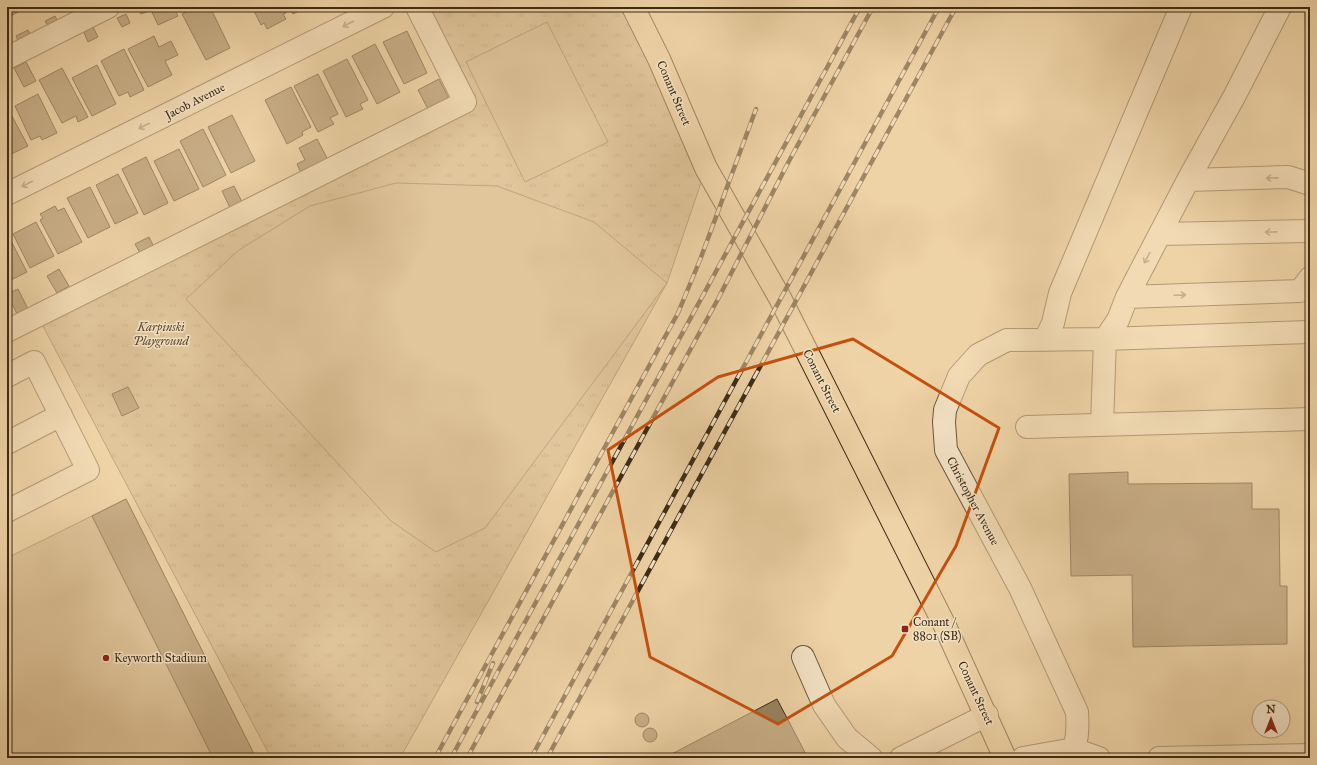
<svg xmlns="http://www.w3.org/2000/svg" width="1317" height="765" font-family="'IM FELL Great Primer',serif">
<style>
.grass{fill:url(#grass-tufts);stroke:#867052}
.pitch{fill:#d0b68e;stroke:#867052}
.building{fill:#998261;stroke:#3d2b16}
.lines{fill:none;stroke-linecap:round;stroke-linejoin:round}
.minor-casing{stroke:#69553a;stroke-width:24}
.major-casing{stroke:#3d2b16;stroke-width:24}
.minor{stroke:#f4e2c5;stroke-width:22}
.major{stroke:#eed3a6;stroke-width:22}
.rail-casing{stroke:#3d2b16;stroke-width:4.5}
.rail{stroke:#f4e2c5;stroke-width:3;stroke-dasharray:9;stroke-linecap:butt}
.oneway{stroke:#98866e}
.marked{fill:none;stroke:#c6500e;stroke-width:3;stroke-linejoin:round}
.poi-dot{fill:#8f2418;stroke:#f4e2c5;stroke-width:1.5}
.labels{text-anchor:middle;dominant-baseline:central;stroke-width:3;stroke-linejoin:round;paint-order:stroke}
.street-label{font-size:12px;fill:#3d2b16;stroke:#f4e2c5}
.park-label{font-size:12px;font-style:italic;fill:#5a472e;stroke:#f4e2c5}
.poi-label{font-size:12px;fill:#3d2b16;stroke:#f4e2c5;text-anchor:start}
</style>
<defs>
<pattern id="grass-tufts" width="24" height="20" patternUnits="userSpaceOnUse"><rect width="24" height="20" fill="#d0b68e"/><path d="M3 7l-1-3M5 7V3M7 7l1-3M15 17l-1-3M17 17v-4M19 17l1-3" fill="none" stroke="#aa9473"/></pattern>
</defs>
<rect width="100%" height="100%" fill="#eed3a6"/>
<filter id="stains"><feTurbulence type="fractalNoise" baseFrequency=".005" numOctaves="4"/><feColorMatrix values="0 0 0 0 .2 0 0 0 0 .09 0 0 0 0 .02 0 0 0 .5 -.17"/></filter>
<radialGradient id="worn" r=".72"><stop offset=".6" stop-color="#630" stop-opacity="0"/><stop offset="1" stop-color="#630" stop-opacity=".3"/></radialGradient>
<path class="grass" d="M417 7H633L706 168 667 283 400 758H271L37 315 465 103Z"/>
<path class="pitch" d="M547 22 608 142 525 182 466 62Z
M396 183 497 186 594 222 667 283 485 528 436 552 391 521 186 299 239 250 310 206Z
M126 499 256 758H7V558Z"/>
<path class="building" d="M7 7H21L23 9 9 17Z
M137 7H173L178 16 158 25 151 10 141 14Z
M195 7H210L230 48 206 60 182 14Z
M252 7H283L286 13 283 14 286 19 267 29 264 23 261 25Z
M289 7H307L293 14Z
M1305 7H1310V165H1308Z
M126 14 130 23 122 27 117 18Z
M55 16 59 24 50 29 45 21Z
M92 25 98 37 88 42 83 30Z
M28 30 32 37 19 43 16 36Z
M407 31 427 73 404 84 383 42Z
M154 36 159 47 171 41 178 55 165 61 172 75 148 87 128 49Z
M375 44 400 92 377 104 352 56Z
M124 49 144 90 130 97 128 92 119 96 101 61Z
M347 59 368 100 360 104 363 109 346 117 323 71Z
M26 62 36 81 24 87 14 68Z
M97 65 116 104 92 116 72 78Z
M62 68 88 117 78 122 76 116 62 123 39 80Z
M318 74 338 114 330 118 334 124 318 132 294 86Z
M439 79 449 99 428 109 418 90Z
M291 87 311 127 302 132 303 135 287 144 265 100Z
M38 94 57 133 42 140 40 136 31 140 15 106Z
M7 107 28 146 7 156Z
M232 115 255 161 231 173 208 127Z
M203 129 226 175 203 187 180 141Z
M317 139 328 160 301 173 297 164 305 160 299 148Z
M179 149 199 189 174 201 154 161Z
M146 157 168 203 144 215 122 169Z
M118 174 138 213 115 224 96 185Z
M234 186 243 204 231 210 222 191Z
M90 187 110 227 88 238 67 198Z
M55 206 58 211 64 208 82 242 58 254 40 220 43 218 40 214Z
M36 222 54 256 30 268 13 234Z
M7 237H9L27 272 7 282Z
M149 237 154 247 140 253 135 244Z
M59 269 69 286 57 293 47 276Z
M18 289 28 309 17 314 7 294Z
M128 387 139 408 122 416 112 394Z
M1128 472V484L1252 483V509H1279L1280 586H1287V644L1133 647 1132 575 1071 576 1069 474Z
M126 499 256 758H213L92 516Z
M777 699 808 758H664Z
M635 720a7 7 0 1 1 14 0a7 7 0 1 1-14 0Z
M643 735a7 7 0 1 1 14 0a7 7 0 1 1-14 0Z"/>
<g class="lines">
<g class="minor-casing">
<path id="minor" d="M7 58 108 7
M1188 180 1235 95 1280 7
M7 194 383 7
M1160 234 1310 231
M1127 297 1300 291 1310 278
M7 331 465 102 417 7
M1045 340 1053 323 1060 293 1181 7
M7 376 34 362 88 470 7 511
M1102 425 1105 339 1118 320 1127 297 1188 180 1288 177 1310 184
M1027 427 1310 419
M7 443 61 415
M803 657 824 705 847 738 871 758
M901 758 987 715
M1023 758 1074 749 1099 758
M1069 758C1078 743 1078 730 1077 712L1020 588 946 450 944 422 945 410 959 376 978 355 1007 340 1105 339 1310 332
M1159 758 1310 755"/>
</g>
<g class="major-casing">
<path id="major" d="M633 7 659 59 706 168 780 298 945 626 1005 758"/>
</g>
<use href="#minor" class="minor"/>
<use href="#major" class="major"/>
<g class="rail-casing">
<path id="rail" d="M477 702 493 663
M435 758 678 313 700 260 756 109
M451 758 860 7
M467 758 718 299 789 161 873 7
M531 758 939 7
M547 758 956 7"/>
</g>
<use href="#rail" class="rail"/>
</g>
<defs><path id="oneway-shaft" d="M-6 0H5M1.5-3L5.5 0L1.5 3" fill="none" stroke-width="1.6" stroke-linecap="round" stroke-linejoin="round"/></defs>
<g class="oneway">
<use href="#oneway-shaft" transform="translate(348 24) rotate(153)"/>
<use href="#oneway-shaft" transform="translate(144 126) rotate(153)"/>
<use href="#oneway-shaft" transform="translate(1272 178) rotate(179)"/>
<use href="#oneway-shaft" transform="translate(27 184) rotate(153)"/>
<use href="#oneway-shaft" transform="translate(1271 232) rotate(179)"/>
<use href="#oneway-shaft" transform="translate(1147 258) rotate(118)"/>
<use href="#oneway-shaft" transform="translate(1180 295) rotate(-2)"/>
</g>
<path d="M0 0H1317V765H0ZM853 339 999 428 956 546 892 656 778 724 650 657 608 450 718 377Z" fill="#eed3a6" fill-opacity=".55" fill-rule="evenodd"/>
<path class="marked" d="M853 339 999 428 956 546 892 656 778 724 650 657 608 450 718 377Z"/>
<g class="poi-dot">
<rect x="901" y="625" width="8" height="8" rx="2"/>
<circle cx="106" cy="658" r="4"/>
</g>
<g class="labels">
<g class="street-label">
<text transform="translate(674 93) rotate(67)">Conant Street</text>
<text transform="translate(195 101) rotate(-27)">Jacob Avenue</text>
<text transform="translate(822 381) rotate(63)">Conant Street</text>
<text transform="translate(973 501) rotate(62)">Christopher Avenue</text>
<text transform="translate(976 693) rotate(65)">Conant Street</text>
</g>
<g class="park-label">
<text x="161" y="327">Karpinski<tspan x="161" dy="14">Playground</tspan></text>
</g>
<g class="poi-label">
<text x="913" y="622">Conant /<tspan x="913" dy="14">8801 (SB)</tspan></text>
<text x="114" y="658">Keyworth Stadium</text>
</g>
</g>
<rect width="1317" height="765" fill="none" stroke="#eed3a6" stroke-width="24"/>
<rect x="8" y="8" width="1301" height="749" fill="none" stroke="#3d2b16" stroke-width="2"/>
<rect x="12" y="12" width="1293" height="741" fill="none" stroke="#3d2b16"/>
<g transform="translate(1271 719)"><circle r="19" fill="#f4e2c5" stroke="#ab997f"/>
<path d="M0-3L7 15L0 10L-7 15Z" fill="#8f2418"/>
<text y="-6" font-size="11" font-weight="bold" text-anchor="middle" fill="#3d2b16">N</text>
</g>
<rect width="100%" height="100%" filter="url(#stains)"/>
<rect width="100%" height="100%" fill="url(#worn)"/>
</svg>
